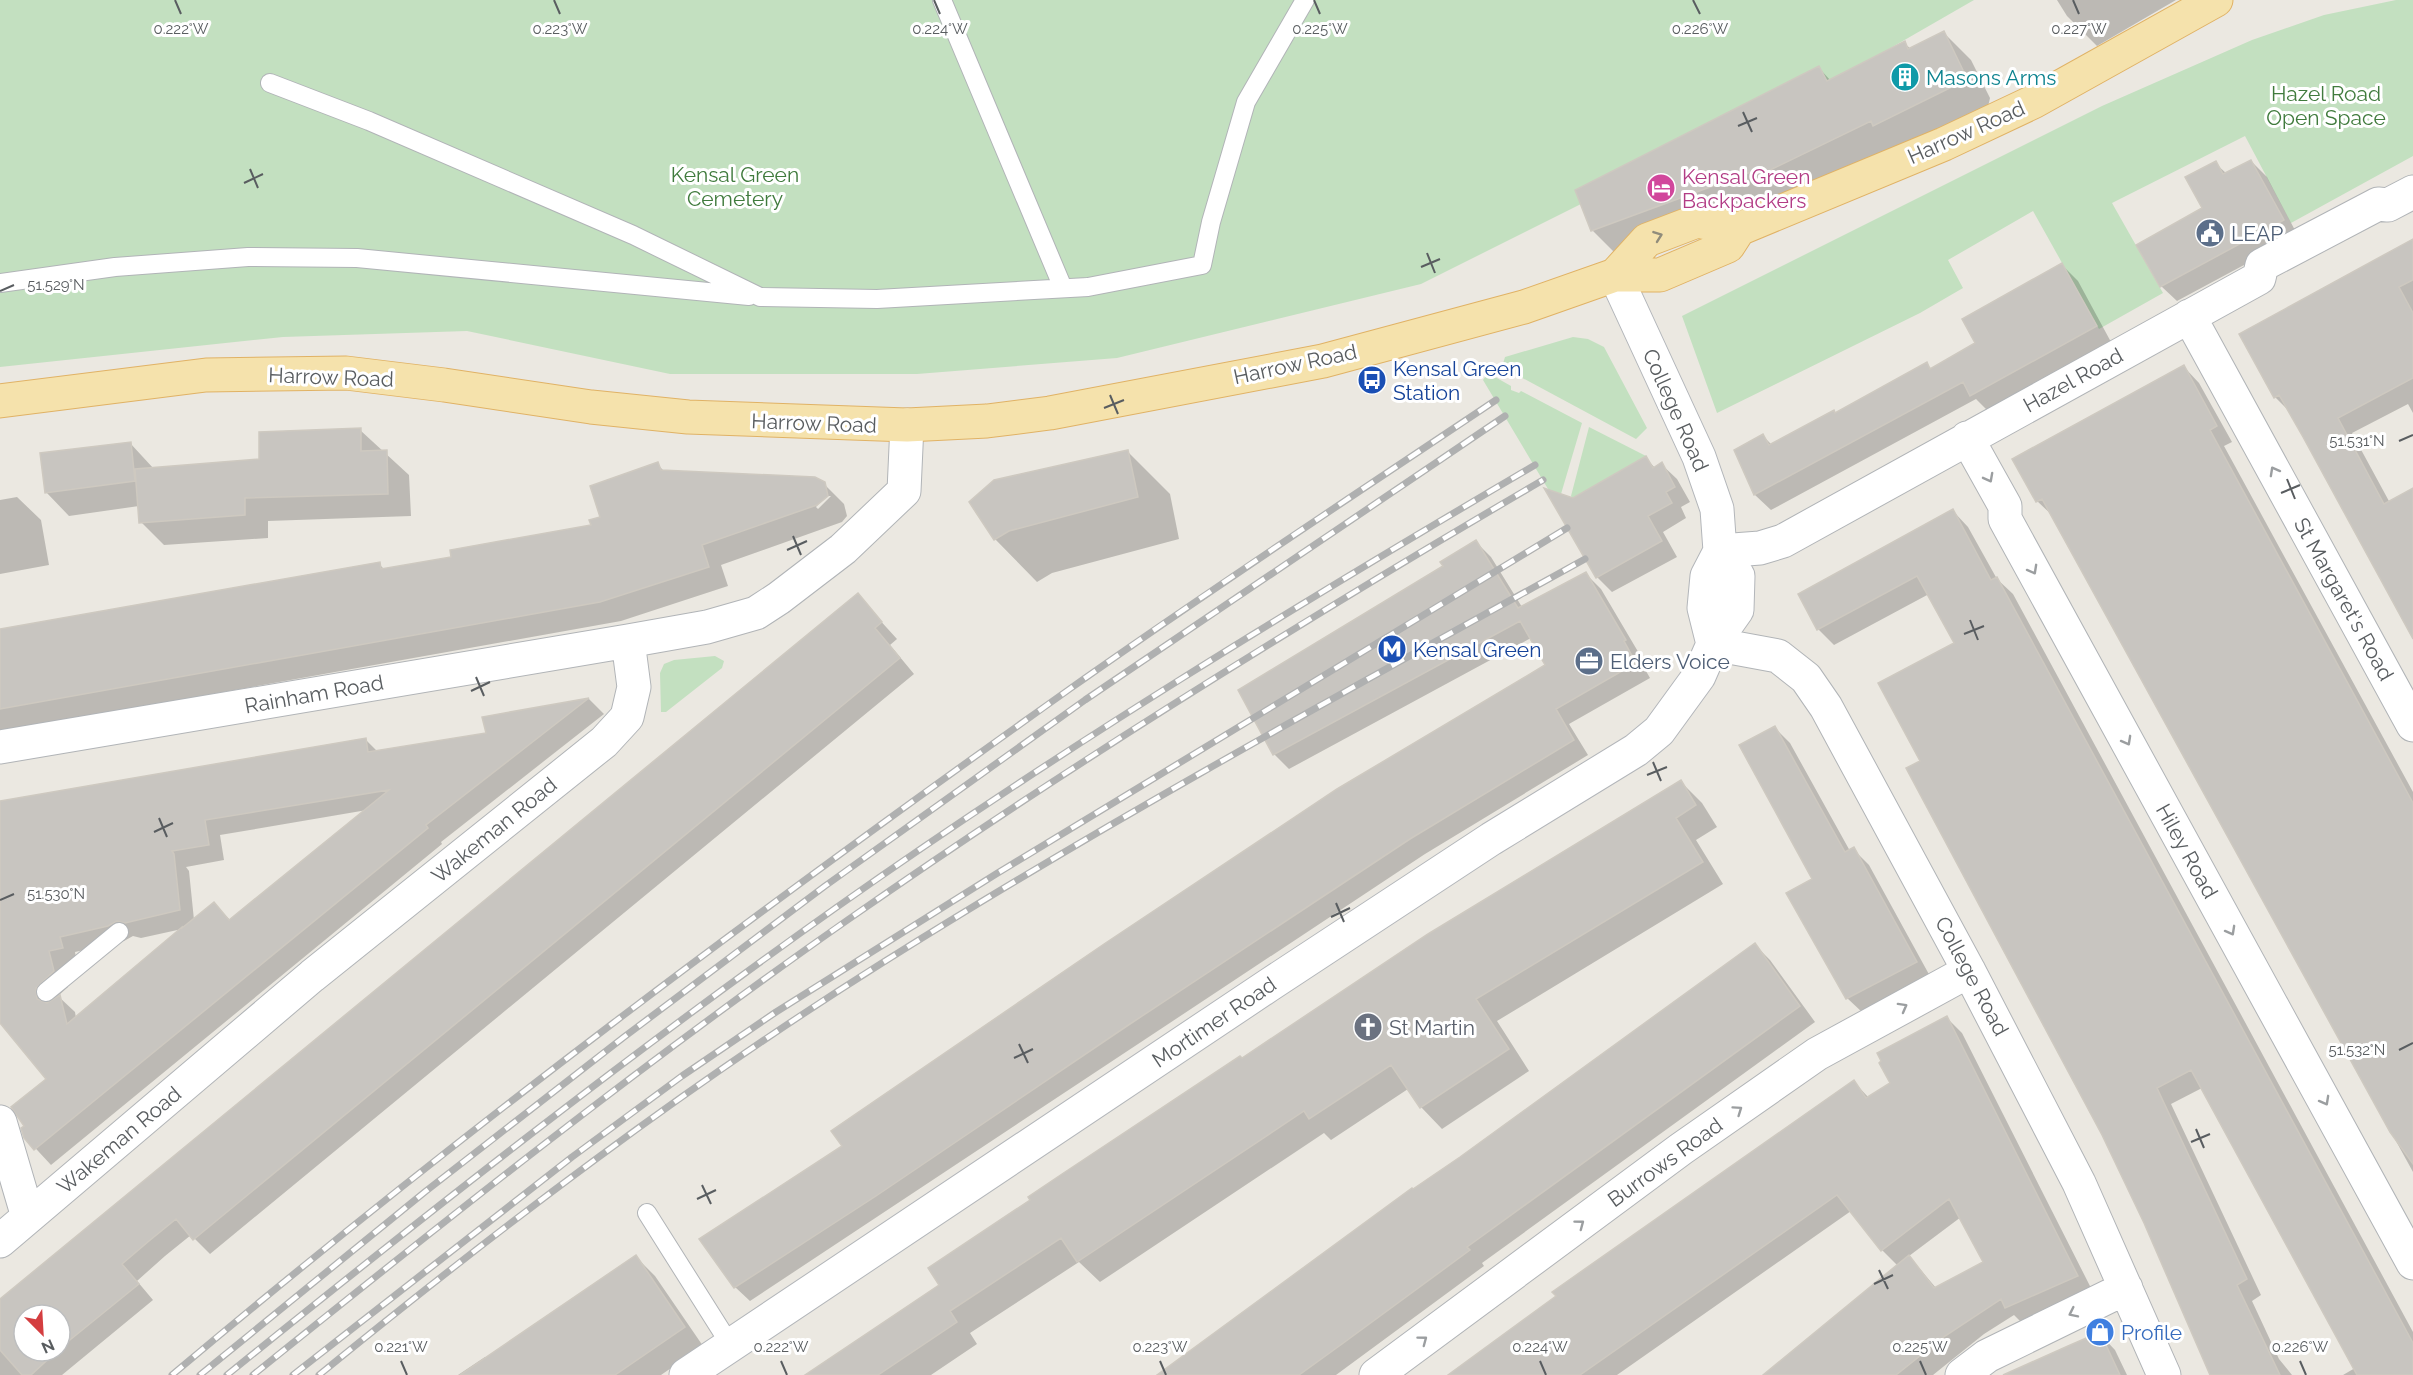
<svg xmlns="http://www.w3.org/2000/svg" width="2413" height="1375" font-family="Raleway,sans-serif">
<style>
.green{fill:#c3e0c0}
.shadow{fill:#0003;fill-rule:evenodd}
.building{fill:#c8c5c0;stroke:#cec9c0;stroke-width:1.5;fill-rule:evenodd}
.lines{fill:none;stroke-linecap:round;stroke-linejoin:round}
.lane-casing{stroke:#b1b4b7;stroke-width:20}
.street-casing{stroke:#b1b4b7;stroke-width:35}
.secondary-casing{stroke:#b3b6ba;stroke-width:35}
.primary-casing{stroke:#e0b265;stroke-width:35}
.lane{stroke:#fff;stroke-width:18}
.street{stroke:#fff;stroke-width:33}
.secondary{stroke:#fff;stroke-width:33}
.primary{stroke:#f5e2ac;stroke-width:33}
.rail-casing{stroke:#afb0b0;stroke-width:7}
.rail{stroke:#fff;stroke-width:4.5;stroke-dasharray:14;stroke-linecap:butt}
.oneway{stroke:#908c7b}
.oneway2{stroke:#9b9ea0}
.ticks{fill:none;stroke:#595d60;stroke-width:2}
.labels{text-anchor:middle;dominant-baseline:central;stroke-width:6;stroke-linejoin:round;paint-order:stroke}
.culture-label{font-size:21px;fill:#0d838f;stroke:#fff;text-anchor:start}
.park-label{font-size:21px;fill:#407b3d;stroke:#fff}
.street-label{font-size:21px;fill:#595d60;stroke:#fff}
.hotel-label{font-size:21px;fill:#b23c85;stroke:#fff;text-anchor:start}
.service-label{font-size:21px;fill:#4e5e75;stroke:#fff;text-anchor:start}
.transit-label{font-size:21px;fill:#164399;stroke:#fff;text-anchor:start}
.worship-label{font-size:21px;fill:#5b616d;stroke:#fff;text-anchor:start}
.shop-label{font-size:21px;fill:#366cbe;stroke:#fff;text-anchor:start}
.ticks-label{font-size:15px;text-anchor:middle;fill:#595d60;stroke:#fff;stroke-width:6;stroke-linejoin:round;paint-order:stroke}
</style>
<rect width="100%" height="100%" fill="#ebe8e1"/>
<path class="green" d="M0 0H1974L1875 57 1421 284 1117 358 917 374H670L467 331 283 337 0 367Z
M2396 0H2413V156L2291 223 2245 136 2112 203 2163 293 2099 329 2033 211 1948 260 1963 288 1920 313 1717 413 1682 316 2102 106 2252 40 2324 15Z
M1573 337 1588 339 1604 347 1647 428 1636 439 1502 367 1505 357Z
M1488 373 1511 386V390L1519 393 1521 391 1582 423 1561 494 1556 493 1554 499 1483 380Z
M1589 427 1646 456 1577 506 1571 496Z
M715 656 724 661 722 668 666 712H661L660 673 664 664 674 660Z"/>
<path class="shadow" d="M2057 0H2176L2097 46 2067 16Z
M1944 33 1971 60 1990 98 1987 111 1791 200 1619 257 1592 230 1819 68 1831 81 1904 43 1911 49Z
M2251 161 2267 177 2298 236 2177 301 2161 286 2204 209 2215 163 2227 174Z
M2413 244V413L2408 404 2352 433 2390 503 2413 489V635L2290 412 2275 397Z
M2062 265 2078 281 2111 342 1987 410 1976 399 1771 510 1755 495 1736 450 1763 436 1772 445 1835 414 1926 364 1932 369 1977 344Z
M2184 367 2199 383 2232 442 2224 446 2413 792V1172L2053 516 2037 501Z
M360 430 409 475 411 516 268 521V538L164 545 141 522 139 506 69 516 46 492 130 443 154 469 261 460Z
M1128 452 1170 494 1179 539 1052 573 1037 582 995 539 971 503Z
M1646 458 1655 468 1661 464 1677 479 1690 502 1681 507 1686 518 1663 532 1677 557 1612 592 1597 577 1573 500Z
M657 464 665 472 824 484 844 504 847 516 842 522 721 565 728 586 621 621 0 732V631L379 564 385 570 453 558 592 526ZM826 496H831L818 509 816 507Z
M17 497 41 520 49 565 0 574V500Z
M1953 511 1968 527 1997 579 2013 594 2413 1332V1375H2343L2355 1368 2202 1088 2171 1104 2261 1295 2252 1301 2279 1359 2292 1375H2212L2125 1179 1922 762 1956 643 1929 594 1834 645 1818 629Z
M1476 542 1491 557 1522 607 1586 574 1601 589 1640 655 1638 657 1650 678 1569 724 1588 755 1425 854 750 1301 735 1287 844 1146 1547 666 1531 638 1289 769 1274 754 1445 566Z
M857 595 897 639 890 645 914 674 210 1254 191 1235 165 1256 137 1281 153 1300 62 1375H0V1302ZM24 1315H60V1351H24Z
M589 699 604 714 441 842 442 844 51 1165 26 1138 48 1079 0 1014V803L365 739 378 752 487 734 484 718ZM367 810 230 920 214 904 194 920 189 871 186 867 224 860 220 835ZM182 929 76 1018 75 1012 58 996 68 987 63 967 77 963 75 952 124 941 133 936 141 938Z
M1774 727 1790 743 1850 851 1853 849 1869 865 1931 978 1863 1013 1847 998Z
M1681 782 1702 803 1717 827 1696 840 1723 884 1497 1021 1529 1071 1442 1129 1421 1107 1408 1089 1331 1140 1324 1133 1100 1282 1079 1262 970 1333 977 1344 931 1375H807L941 1286 1242 1060Z
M1755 945 1770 960 1815 1022 1482 1263 1484 1266 1336 1375H1160Z
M1947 1018 1962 1033 2093 1292 2022 1323 2014 1315 1984 1334 1933 1375H1765L1898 1266 1882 1250 1851 1211 1617 1375H1451L1854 1082 1869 1098 1892 1083ZM1961 1217 1985 1263 1936 1288 1909 1256Z
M636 1257 655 1276 703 1346 661 1375H458L485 1357 487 1359Z
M2100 1334 2115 1350 2127 1375H2016Z"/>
<path class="building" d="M1944 31 1963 70 1960 83 1873 126 1871 121 1762 174 1759 169 1591 231 1575 190 1819 66 1827 81 1905 41 1908 49Z
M2251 160 2284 220 2160 287 2136 245 2202 208 2185 177 2216 161 2223 174Z
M2413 239V280L2399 287 2413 313V378L2338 418 2384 504 2413 488V639L2303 437 2279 395 2274 398 2239 334Z
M2062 263 2097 326 1970 396 1963 382 1754 495 1734 450 1763 434 1769 445 1834 410 1835 413 1927 362 1930 369 1975 343 1962 319Z
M2184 365 2217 426 2210 430 2413 803V1164L2390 1132 2042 499 2036 502 2012 459Z
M361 428V451L387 450 388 494 245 498V515L139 523 135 469 259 459V432Z
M131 442 135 481 45 493 40 453Z
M1128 450 1138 497 1009 531 994 540 969 502 994 480Z
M1646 456 1653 468 1662 462 1675 487 1666 492 1672 503 1648 516 1662 541 1596 578 1544 488 1573 498Z
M658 462 661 470 815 477 825 482 828 496 817 505 702 545 709 567 600 602 0 709V629L380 562 381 569 451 557 450 550 591 525 589 520 600 517 590 486Z
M1953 509 1991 580 1997 577 2413 1343V1375H2357L2191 1070 2157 1088 2247 1279 2237 1285 2280 1375H2210L2144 1223 2102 1135 1906 768 1920 761 1878 683 1954 643 1917 576 1817 630 1798 594Z
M1476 540 1518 608 1586 572 1626 640 1624 641 1636 663 1556 709 1574 740 1410 839 1127 1026 876 1196 734 1288 699 1239 842 1146 831 1131 1104 944 1337 789 1545 665 1520 621 1273 755 1238 690 1443 566 1440 562Z
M858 593 882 622 875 628 900 658 193 1240 176 1219 149 1241 122 1264 139 1284 60 1348V1315H24V1351H57L31 1375H22L0 1350V1299Z
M589 698 426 825 428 828 34 1150 24 1138 21 1128 24 1126 11 1107 46 1079 0 1023V801L366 738 368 752 486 733 482 717ZM389 790 229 920 214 902 182 928V927L67 1024 60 995 47 1003 37 999 36 988 54 971 49 951 63 948 60 937 108 926 117 921 125 923 180 910 174 854 172 851 209 845 205 820Z
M1775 726 1845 852 1854 847 1917 962 1846 999 1786 893 1812 879 1739 745Z
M1681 780 1696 805 1676 818 1703 862 1476 999 1509 1049 1420 1108 1391 1065 1309 1119 1304 1111 1077 1262 1061 1238 950 1311 957 1322 878 1375H805L939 1285 928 1268 1030 1200 1028 1197 1062 1174 1240 1056 1242 1058 1428 934Z
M1755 943 1800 1006 1467 1247 1470 1250 1342 1344 1299 1375H1157L1412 1188 1413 1189 1460 1157Z
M1947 1016 2078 1276 2005 1308 2001 1299 1945 1336 1896 1375H1763L1909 1255 1934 1288 1983 1262 1949 1199 1881 1251 1837 1195 1580 1375H1448L1556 1296 1552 1292 1854 1080 1866 1098 1890 1083 1879 1063 1881 1061 1877 1053Z
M636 1255 685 1327 615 1375H460Z
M2100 1332 2120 1375H2003L2068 1346Z"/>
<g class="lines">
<g class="lane-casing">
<path id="lane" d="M942 0 1063 288
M270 83 369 121 633 235 760 297 877 299 1088 287 1202 265 1211 222 1246 102 1305 0
M0 283 115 267 248 257 357 258 749 296
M46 992 119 932
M647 1213 731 1346"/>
</g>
<g class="street-casing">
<path id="street" d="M2189 316 2413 725
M1967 438 2005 506V519L2413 1263
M1720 551 1760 548 1783 541 2259 278 2262 265 2378 204 2388 205 2413 192
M1713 644 1778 656 1806 678 1826 707 1969 971 2079 1183 2164 1375
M0 747 628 641 707 627 756 613 779 598 843 549 904 491 907 425
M0 1122 28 1217
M0 1241 312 976 604 742 627 717 634 687 628 641
M1376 1375 1681 1149 1817 1054 1969 971
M1962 1375 1987 1356 2126 1288"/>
</g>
<g class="secondary-casing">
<path id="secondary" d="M1615 275 1699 457 1717 509 1720 551 1707 576 1704 608 1713 644
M686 1375 1269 985 1491 839 1636 750 1659 731 1699 676 1713 644 1737 610 1738 576 1720 551"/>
</g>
<g class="primary-casing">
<path id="primary" d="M1615 275 1647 240 1697 221 1739 229 1944 144 2033 102 2216 0
M0 401 206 375 346 373 444 385 591 407 688 417 907 425 987 421 1050 413 1323 361 1524 307 1615 275H1660L1728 246 1739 229"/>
</g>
<use href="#lane" class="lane"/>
<use href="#street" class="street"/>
<use href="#secondary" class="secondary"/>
<use href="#primary" class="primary"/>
<g class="rail-casing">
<path id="rail" d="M172 1375C460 1132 764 906 1071 688 1211 589 1354 495 1496 400
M200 1375 426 1191 624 1037 825 886 1085 700 1505 416
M227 1375C426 1214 628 1055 837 907 1062 748 1297 605 1535 465
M253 1375C448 1218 644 1062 849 919 1074 762 1307 618 1543 480
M293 1375 572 1157 682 1076 776 1012 996 874 1567 528
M319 1375C499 1228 685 1087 882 963 1111 819 1348 690 1585 559"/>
</g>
<use href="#rail" class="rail"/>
</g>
<defs><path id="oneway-chevron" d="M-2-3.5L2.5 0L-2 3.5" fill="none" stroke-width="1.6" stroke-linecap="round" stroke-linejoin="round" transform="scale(1.5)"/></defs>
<use class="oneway" href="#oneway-chevron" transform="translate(1658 236) rotate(-20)"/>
<g class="oneway2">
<use href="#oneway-chevron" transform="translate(2274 471) rotate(-119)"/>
<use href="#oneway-chevron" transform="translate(1989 478) rotate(62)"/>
<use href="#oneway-chevron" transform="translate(2033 570) rotate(61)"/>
<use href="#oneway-chevron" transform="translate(2127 741) rotate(61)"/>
<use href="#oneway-chevron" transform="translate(2231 931) rotate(61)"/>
<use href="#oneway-chevron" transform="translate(1903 1007) rotate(-29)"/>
<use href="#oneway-chevron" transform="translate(2325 1101) rotate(61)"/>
<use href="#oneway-chevron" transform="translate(1738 1110) rotate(-35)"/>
<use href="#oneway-chevron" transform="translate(1580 1224) rotate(-37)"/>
<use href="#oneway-chevron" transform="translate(2073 1313) rotate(154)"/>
<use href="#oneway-chevron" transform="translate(1423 1340) rotate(-37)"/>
</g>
<path class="ticks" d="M175 0 181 14M554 0 560 14M934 0 940 14M1314 0 1320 14M1693 0 1700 14M2073 0 2079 14M1743 112 1752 132M1738 126 1757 118M250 169 258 188M244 183 263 174M1427 253 1435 273M1421 267 1440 259M0 291 14 285M1110 395 1118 414M1104 408 1124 400M2399 441 2413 435M2287 479 2295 499M2281 493 2300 485M793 536 801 555M787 550 807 541M1970 620 1978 640M1964 634 1984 626M476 677 484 696M471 691 490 682M1653 762 1661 781M1647 775 1667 767M159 818 167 837M154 832 173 823M0 900 14 894M1336 903 1344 922M1331 917 1350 908M1019 1044 1028 1063M2399 1050 2413 1043M1014 1058 1033 1049M2196 1129 2204 1148M2191 1142 2210 1134M702 1185 711 1204M697 1199 716 1190M1879 1270 1888 1289M1874 1284 1893 1275M401 1361 407 1375M781 1361 787 1375M1160 1361 1166 1375M1540 1361 1546 1375M1920 1361 1926 1375M2300 1361 2306 1375"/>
<defs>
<g id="building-disc" transform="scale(1.5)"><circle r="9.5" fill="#0f9aa8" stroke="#fff"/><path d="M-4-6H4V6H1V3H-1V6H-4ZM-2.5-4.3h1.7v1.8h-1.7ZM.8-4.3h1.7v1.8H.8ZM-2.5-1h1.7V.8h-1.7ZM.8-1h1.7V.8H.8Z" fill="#fff"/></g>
<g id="hotel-disc" transform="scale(1.5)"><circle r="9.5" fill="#d1479c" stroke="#fff"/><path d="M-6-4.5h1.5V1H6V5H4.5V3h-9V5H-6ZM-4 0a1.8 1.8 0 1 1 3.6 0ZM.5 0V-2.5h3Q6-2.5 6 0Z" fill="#fff"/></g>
<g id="civic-disc" transform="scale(1.5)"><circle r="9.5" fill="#5c6f8a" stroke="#fff"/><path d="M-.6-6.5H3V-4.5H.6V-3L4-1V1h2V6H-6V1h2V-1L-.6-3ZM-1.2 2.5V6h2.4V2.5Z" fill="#fff"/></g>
<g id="bus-disc" transform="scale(1.5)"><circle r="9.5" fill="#1a4fb4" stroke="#fff"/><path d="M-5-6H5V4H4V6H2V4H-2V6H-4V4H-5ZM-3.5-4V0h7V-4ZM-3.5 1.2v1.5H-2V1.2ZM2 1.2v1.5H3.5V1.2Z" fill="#fff"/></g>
<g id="metro-disc" transform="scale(1.5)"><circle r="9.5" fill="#1a4fb4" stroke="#fff"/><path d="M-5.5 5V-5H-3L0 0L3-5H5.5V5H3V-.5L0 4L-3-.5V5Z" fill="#fff"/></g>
<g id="office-disc" transform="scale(1.5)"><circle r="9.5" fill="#5c6f8a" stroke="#fff"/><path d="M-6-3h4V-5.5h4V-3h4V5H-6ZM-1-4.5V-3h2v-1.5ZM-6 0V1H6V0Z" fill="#fff"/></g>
<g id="church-disc" transform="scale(1.5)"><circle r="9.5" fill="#6b7280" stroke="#fff"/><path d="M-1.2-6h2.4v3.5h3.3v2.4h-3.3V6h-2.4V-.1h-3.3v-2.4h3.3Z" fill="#fff"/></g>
<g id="shop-disc" transform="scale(1.5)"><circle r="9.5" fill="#3f7fe0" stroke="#fff"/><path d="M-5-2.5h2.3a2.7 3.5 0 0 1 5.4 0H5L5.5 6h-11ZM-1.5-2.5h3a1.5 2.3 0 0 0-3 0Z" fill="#fff"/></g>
</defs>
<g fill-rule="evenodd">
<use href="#building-disc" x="1905" y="77"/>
<use href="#hotel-disc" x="1661" y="188"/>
<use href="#civic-disc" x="2210" y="233"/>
<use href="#bus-disc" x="1372" y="380"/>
<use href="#metro-disc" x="1392" y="649"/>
<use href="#office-disc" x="1589" y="661"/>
<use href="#church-disc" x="1368" y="1027"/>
<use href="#shop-disc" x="2100" y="1332"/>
</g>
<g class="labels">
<g class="culture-label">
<text x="1926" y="77">Masons Arms</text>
</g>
<g class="park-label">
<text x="2326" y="93">Hazel Road<tspan x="2326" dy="24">Open Space</tspan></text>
<text x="735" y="174">Kensal Green<tspan x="735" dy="24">Cemetery</tspan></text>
</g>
<g class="street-label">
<text transform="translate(1966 132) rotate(-24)">Harrow Road</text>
<text transform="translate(1295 364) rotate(-12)">Harrow Road</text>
<text transform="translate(331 377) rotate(2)">Harrow Road</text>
<text transform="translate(2073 380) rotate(-29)">Hazel Road</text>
<text transform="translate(1676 410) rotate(66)">College Road</text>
<text transform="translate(814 423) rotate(2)">Harrow Road</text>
<text transform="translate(2344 599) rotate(61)">St Margaret's Road</text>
<text transform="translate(314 694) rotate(-10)">Rainham Road</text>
<text transform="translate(494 830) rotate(-39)">Wakeman Road</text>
<text transform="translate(2187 851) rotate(61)">Hiley Road</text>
<text transform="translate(1972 976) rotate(62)">College Road</text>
<text transform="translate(1214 1022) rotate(-34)">Mortimer Road</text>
<text transform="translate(119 1140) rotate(-40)">Wakeman Road</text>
<text transform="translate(1665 1162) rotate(-36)">Burrows Road</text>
</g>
<g class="hotel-label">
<text x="1682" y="176">Kensal Green<tspan x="1682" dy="24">Backpackers</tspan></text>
</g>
<g class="service-label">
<text x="2231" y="233">LEAP</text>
<text x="1610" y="661">Elders Voice</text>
</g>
<g class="transit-label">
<text x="1393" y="368">Kensal Green<tspan x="1393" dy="24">Station</tspan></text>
<text x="1413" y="649">Kensal Green</text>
</g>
<g class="worship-label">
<text x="1389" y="1027">St Martin</text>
</g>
<g class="shop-label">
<text x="2121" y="1332">Profile</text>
</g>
</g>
<g class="ticks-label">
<text x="181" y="34">0.222°W</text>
<text x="560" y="34">0.223°W</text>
<text x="940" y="34">0.224°W</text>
<text x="1320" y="34">0.225°W</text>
<text x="1700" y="34">0.226°W</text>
<text x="2079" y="34">0.227°W</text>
<text x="56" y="290">51.529°N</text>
<text x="2357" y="446">51.531°N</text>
<text x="56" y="899">51.530°N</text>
<text x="2357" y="1055">51.532°N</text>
<text x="401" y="1352">0.221°W</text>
<text x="781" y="1352">0.222°W</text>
<text x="1160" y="1352">0.223°W</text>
<text x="1540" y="1352">0.224°W</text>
<text x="1920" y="1352">0.225°W</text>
<text x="2300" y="1352">0.226°W</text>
</g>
<g transform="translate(42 1333) rotate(156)"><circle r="28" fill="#ffffff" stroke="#bdbebf" stroke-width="1.5"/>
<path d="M0-4.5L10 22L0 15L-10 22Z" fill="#d43e40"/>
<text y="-9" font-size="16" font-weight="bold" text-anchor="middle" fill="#595d60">N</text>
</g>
</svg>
